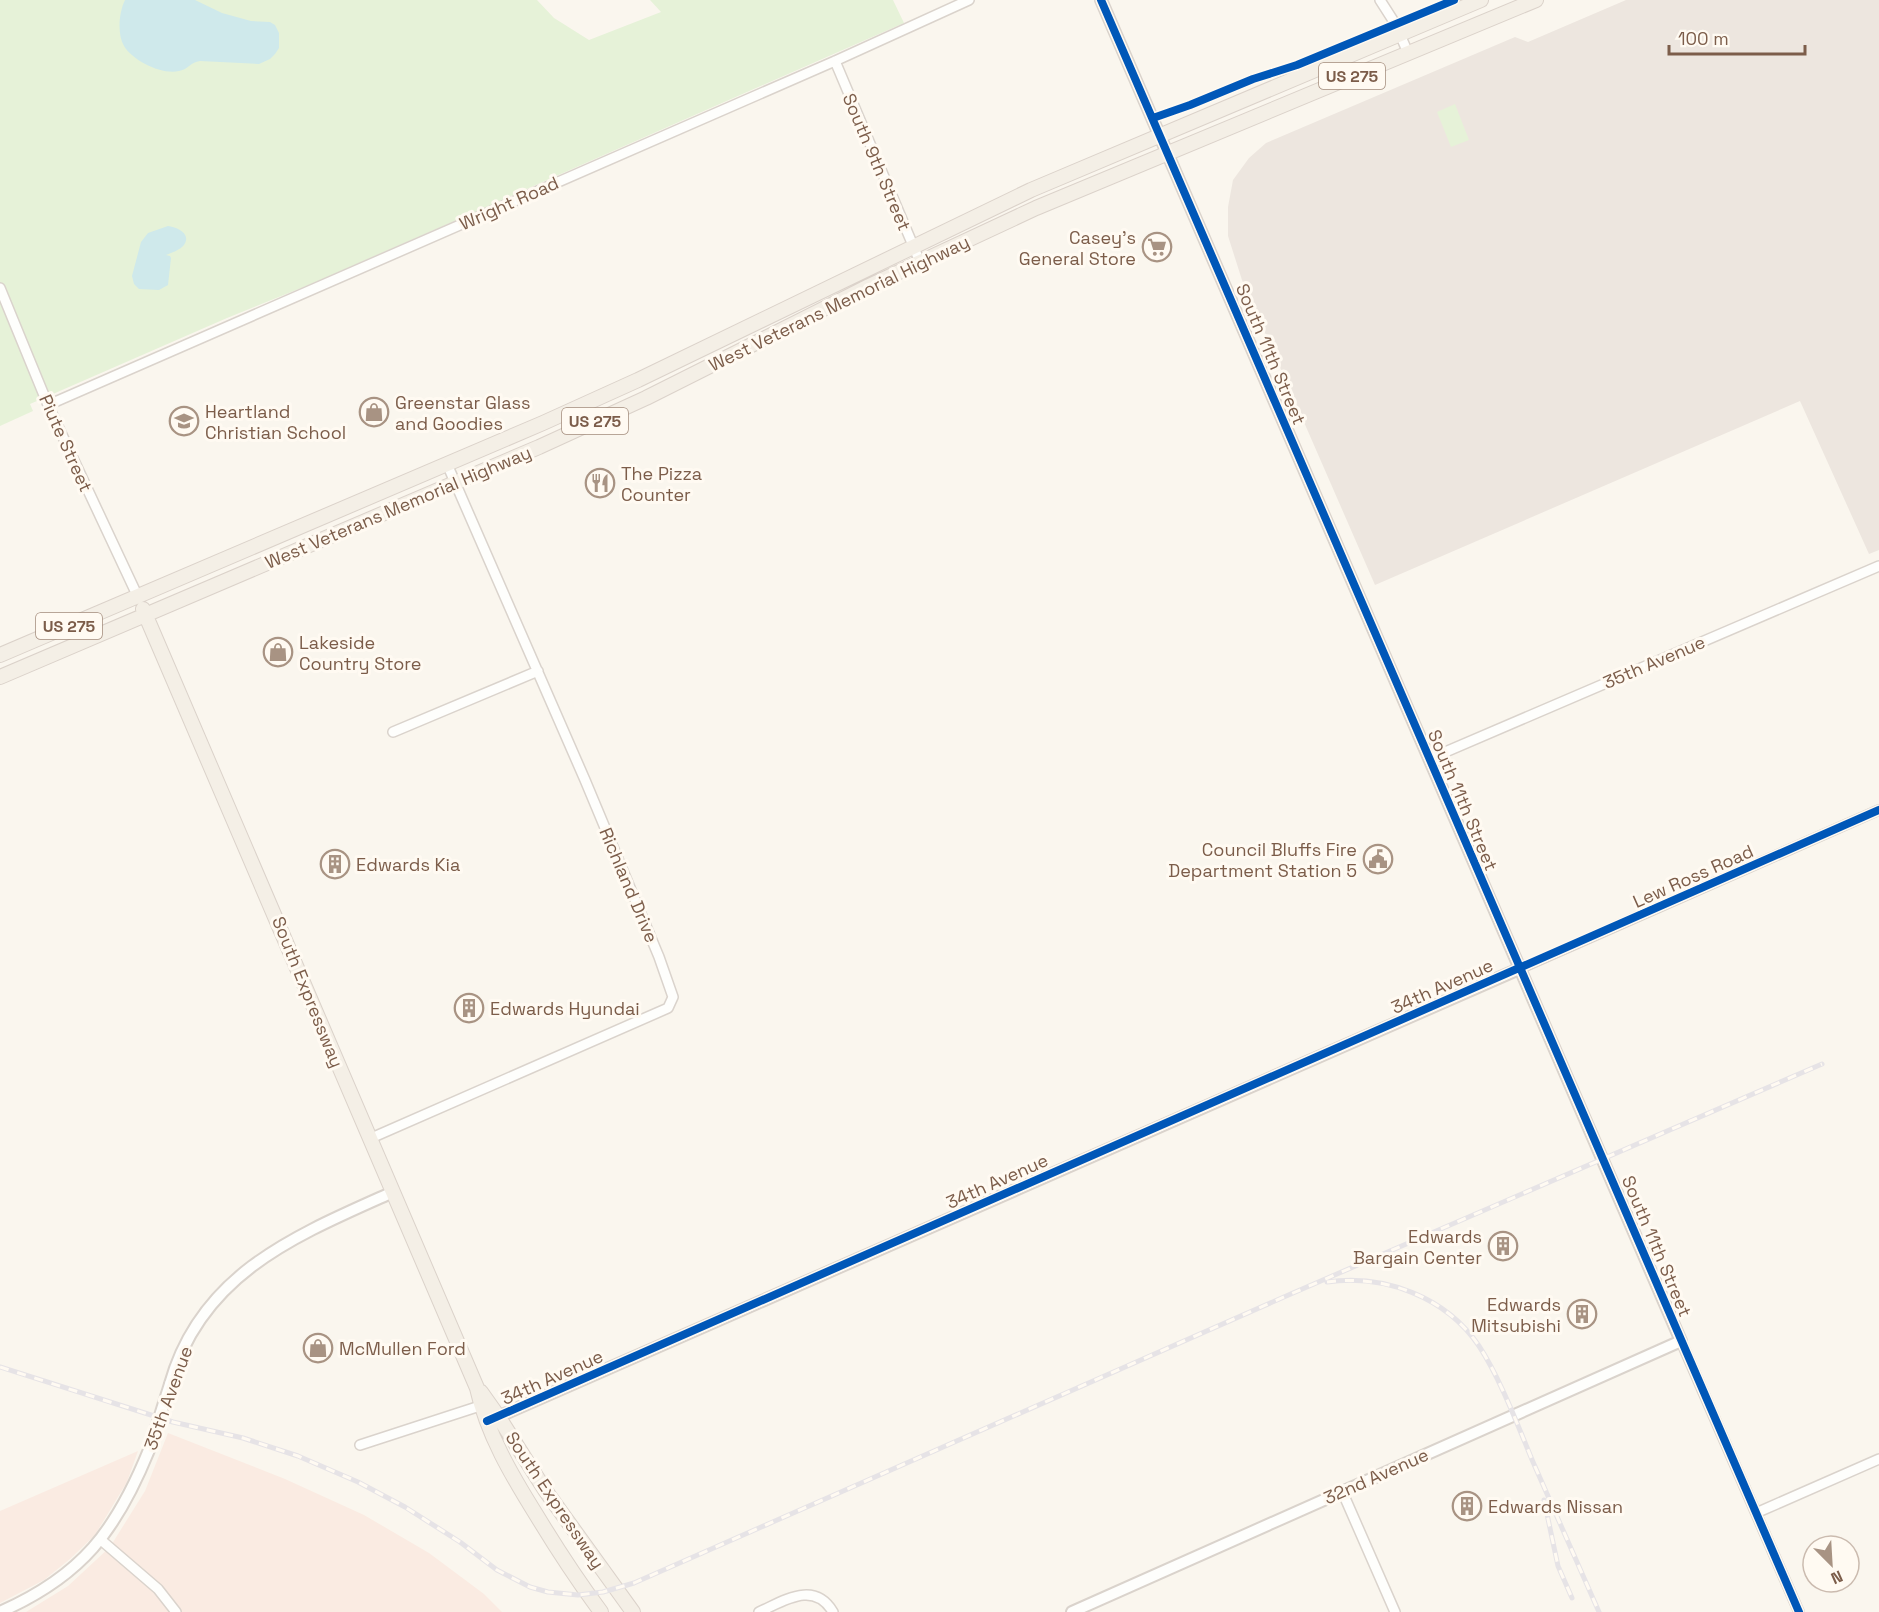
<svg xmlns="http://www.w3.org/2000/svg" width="1879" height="1612" font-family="'Space Grotesk',sans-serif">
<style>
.commercial{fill:#faebe2}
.industrial{fill:#ede6df}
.green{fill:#e6f2d8}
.water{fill:#cfe9eb}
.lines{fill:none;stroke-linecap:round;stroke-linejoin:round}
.minor-casing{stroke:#dad3cc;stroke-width:12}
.tertiary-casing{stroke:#dad3cc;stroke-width:14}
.primary-casing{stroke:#dbd2ca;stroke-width:16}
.minor{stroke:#fefefc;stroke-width:9}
.tertiary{stroke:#fefefc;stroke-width:10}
.primary{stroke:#f4efe6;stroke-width:14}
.rail-casing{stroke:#e6e3e6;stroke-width:5}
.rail{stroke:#fffaf2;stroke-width:3;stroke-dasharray:9;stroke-linecap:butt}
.tertiary-bridge-casing{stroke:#dad3cc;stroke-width:14;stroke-linecap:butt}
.tertiary-bridge{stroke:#fefefc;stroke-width:10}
.cycleway-casing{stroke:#fffaf2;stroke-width:11}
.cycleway{stroke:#0057b8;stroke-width:8}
.labels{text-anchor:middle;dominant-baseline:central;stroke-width:6;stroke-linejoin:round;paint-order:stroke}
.shield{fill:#fffaf2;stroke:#a38c7c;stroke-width:1.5}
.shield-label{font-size:16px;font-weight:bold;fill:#7c5d4a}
.street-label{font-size:18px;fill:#7c5d4a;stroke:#fffaf2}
.poi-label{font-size:18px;fill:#7c5d4a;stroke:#fffaf2;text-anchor:start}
</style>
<rect width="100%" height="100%" fill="#faf6ee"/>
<path class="commercial" d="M168 1433 285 1479 364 1515 429 1553 484 1594 502 1612H26L68 1586 110 1547 145 1491Z
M138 1451 127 1482 95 1535 70 1559 44 1580 0 1603V1511Z"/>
<path class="industrial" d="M1626 0H1879V550L1869 554 1800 401 1375 585 1242 280 1228 236V207L1233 180 1249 158 1266 143 1515 37 1528 42Z"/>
<path class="green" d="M0 0H537L554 18 589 40 661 12 650 0H893L904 23 311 284 227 318 30 404 33 411 0 426Z
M1455 104 1469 140 1451 147 1437 112Z"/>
<path class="water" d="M125 0H195L222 13 251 21 270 22 275 25 279 33V48L275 54 270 59 259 64 200 61C191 62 187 70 179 71 162 75 133 61 124 46 117 34 119 12 125 0Z
M168 226C176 227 192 233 184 245 180 250 171 253 166 255L170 256 171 258 168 285 159 290 139 289 134 284 132 276 141 242 148 233Z"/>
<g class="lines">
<g class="minor-casing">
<path id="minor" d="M1380 0 1396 25 1408 53
M835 61 920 262
M0 288 48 405 138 597
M48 405 835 61 969 0
M393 732 538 671
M1429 759 1879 566
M1519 969 1879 810
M369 1139 668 1008 673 997 659 957 585 780 447 464
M1681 1341 1799 1612
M360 1445 486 1404
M1342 1491 1395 1612
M1756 1513 1879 1459
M101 1540 158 1589 176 1612
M759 1612C784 1601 814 1580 833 1612"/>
</g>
<g class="tertiary-casing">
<path id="tertiary" d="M170 1384C201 1273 297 1235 393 1192
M493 1419 1519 969
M0 1612C82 1576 116 1531 149 1450
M1072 1612 1681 1341 1101 0"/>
</g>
<g class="primary-casing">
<path id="primary" d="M143 609 477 1388C487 1434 512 1476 537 1516 557 1549 578 1581 601 1612
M0 655 543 423 638 380 1031 190 1481 0
M0 677 539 447 646 398 869 286 1036 208 1536 0
M481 1392 498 1416 545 1490 633 1612"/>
</g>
<use href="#minor" class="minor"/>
<use href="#tertiary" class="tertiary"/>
<use href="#primary" class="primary"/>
<g class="rail-casing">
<path id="rail" d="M1327 1282C1385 1274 1446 1297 1479 1346 1500 1378 1518 1426 1533 1462 1555 1512 1577 1562 1599 1612
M0 1367 173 1422 243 1438 298 1456 358 1482 405 1507 460 1542 497 1570 530 1587 548 1592 578 1595 603 1592 634 1583 1293 1293 1822 1064
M1544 1500 1558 1566 1572 1598"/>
</g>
<use href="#rail" class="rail"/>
<g class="tertiary-bridge-casing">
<path id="tertiary-bridge" d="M149 1450 170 1384"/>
</g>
<use href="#tertiary-bridge" class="tertiary-bridge"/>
<g class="cycleway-casing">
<path id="cycleway" d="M1101 0 1799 1612
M1153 118 1190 105 1253 79 1297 65 1454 0
M487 1421 1879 810"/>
</g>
<use href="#cycleway" class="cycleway"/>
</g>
<defs>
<g id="supermarket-ring" transform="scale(1.5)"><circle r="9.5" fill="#fffaf2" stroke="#a89383" stroke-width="1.5"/><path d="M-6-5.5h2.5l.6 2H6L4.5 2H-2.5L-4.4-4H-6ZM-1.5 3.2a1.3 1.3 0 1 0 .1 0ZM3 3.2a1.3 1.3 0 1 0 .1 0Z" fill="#a89383"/></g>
<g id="shop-ring" transform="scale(1.5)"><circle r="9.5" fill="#fffaf2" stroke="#a89383" stroke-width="1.5"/><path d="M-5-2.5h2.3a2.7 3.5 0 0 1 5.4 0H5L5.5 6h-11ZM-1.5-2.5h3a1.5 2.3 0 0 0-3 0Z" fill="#a89383"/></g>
<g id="school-ring" transform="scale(1.5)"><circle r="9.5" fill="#fffaf2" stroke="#a89383" stroke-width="1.5"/><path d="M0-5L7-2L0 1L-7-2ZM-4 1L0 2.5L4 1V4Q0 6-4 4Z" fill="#a89383"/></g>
<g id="restaurant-ring" transform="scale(1.5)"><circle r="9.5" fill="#fffaf2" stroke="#a89383" stroke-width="1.5"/><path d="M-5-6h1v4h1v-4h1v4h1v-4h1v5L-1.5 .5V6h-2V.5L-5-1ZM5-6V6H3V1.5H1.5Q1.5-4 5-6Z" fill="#a89383"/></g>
<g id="civic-ring" transform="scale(1.5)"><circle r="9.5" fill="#fffaf2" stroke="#a89383" stroke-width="1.5"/><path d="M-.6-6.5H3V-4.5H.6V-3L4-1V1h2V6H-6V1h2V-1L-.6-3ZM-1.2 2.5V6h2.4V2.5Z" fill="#a89383"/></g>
<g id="building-ring" transform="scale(1.5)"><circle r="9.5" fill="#fffaf2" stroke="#a89383" stroke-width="1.5"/><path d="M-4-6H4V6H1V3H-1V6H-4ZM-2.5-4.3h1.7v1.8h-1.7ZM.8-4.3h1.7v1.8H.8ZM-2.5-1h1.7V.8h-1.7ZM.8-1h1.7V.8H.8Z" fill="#a89383"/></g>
</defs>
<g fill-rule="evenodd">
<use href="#supermarket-ring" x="1157" y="247"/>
<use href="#shop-ring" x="374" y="412"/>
<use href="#school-ring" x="184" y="421"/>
<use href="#restaurant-ring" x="600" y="483"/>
<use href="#shop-ring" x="278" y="652"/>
<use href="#civic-ring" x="1378" y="859"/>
<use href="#building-ring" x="335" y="864"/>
<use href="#building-ring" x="469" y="1008"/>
<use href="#building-ring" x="1503" y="1246"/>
<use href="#building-ring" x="1582" y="1314"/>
<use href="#shop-ring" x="318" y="1348"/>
<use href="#building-ring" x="1467" y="1506"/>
</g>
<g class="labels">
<g class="shield">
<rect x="1319" y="63" width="66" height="26" rx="4.5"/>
<rect x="562" y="408" width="66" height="26" rx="4.5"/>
<rect x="36" y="613" width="66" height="26" rx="4.5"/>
</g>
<g class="shield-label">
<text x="1352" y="76">US 275</text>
<text x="595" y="421">US 275</text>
<text x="69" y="626">US 275</text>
</g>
<g class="street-label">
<text transform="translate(877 162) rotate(67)">South 9th Street</text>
<text transform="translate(509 203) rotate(-24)">Wright Road</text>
<text transform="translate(839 303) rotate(-26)">West Veterans Memorial Highway</text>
<text transform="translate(1271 354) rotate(67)">South 11th Street</text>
<text transform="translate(66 443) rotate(66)">Piute Street</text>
<text transform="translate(398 507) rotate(-23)">West Veterans Memorial Highway</text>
<text transform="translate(1654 662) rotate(-23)">35th Avenue</text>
<text transform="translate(1463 800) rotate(67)">South 11th Street</text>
<text transform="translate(1693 876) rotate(-24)">Lew Ross Road</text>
<text transform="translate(629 885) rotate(67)">Richland Drive</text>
<text transform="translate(1442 986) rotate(-24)">34th Avenue</text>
<text transform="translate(308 992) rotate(68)">South Expressway</text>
<text transform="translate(997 1181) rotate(-24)">34th Avenue</text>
<text transform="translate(1657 1246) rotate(67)">South 11th Street</text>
<text transform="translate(552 1377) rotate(-24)">34th Avenue</text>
<text transform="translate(168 1398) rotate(-70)">35th Avenue</text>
<text transform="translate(1376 1476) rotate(-24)">32nd Avenue</text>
<text transform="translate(555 1500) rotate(56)">South Expressway</text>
</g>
<g class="poi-label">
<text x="1136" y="237" text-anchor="end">Casey's<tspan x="1136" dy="21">General Store</tspan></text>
<text x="395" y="402">Greenstar Glass<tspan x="395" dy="21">and Goodies</tspan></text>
<text x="205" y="411">Heartland<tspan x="205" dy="21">Christian School</tspan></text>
<text x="621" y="473">The Pizza<tspan x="621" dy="21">Counter</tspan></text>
<text x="299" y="642">Lakeside<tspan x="299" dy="21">Country Store</tspan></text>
<text x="1357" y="849" text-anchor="end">Council Bluffs Fire<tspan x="1357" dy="21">Department Station 5</tspan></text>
<text x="356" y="864">Edwards Kia</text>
<text x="490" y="1008">Edwards Hyundai</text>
<text x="1482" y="1236" text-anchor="end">Edwards<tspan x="1482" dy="21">Bargain Center</tspan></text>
<text x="1561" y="1304" text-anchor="end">Edwards<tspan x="1561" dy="21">Mitsubishi</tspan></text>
<text x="339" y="1348">McMullen Ford</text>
<text x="1488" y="1506">Edwards Nissan</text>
</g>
</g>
<g transform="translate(1831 1564) rotate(156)"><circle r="28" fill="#fffaf2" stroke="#cbbbaf" stroke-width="1.5"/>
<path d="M0-4.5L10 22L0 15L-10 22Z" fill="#a89383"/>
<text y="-9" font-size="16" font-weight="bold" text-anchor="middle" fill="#7c5d4a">N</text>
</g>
<path d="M1669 45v9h136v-9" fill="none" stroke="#7c5d4a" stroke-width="3"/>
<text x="1678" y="45" font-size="18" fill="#7c5d4a" stroke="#fffaf2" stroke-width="4.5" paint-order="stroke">100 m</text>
</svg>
